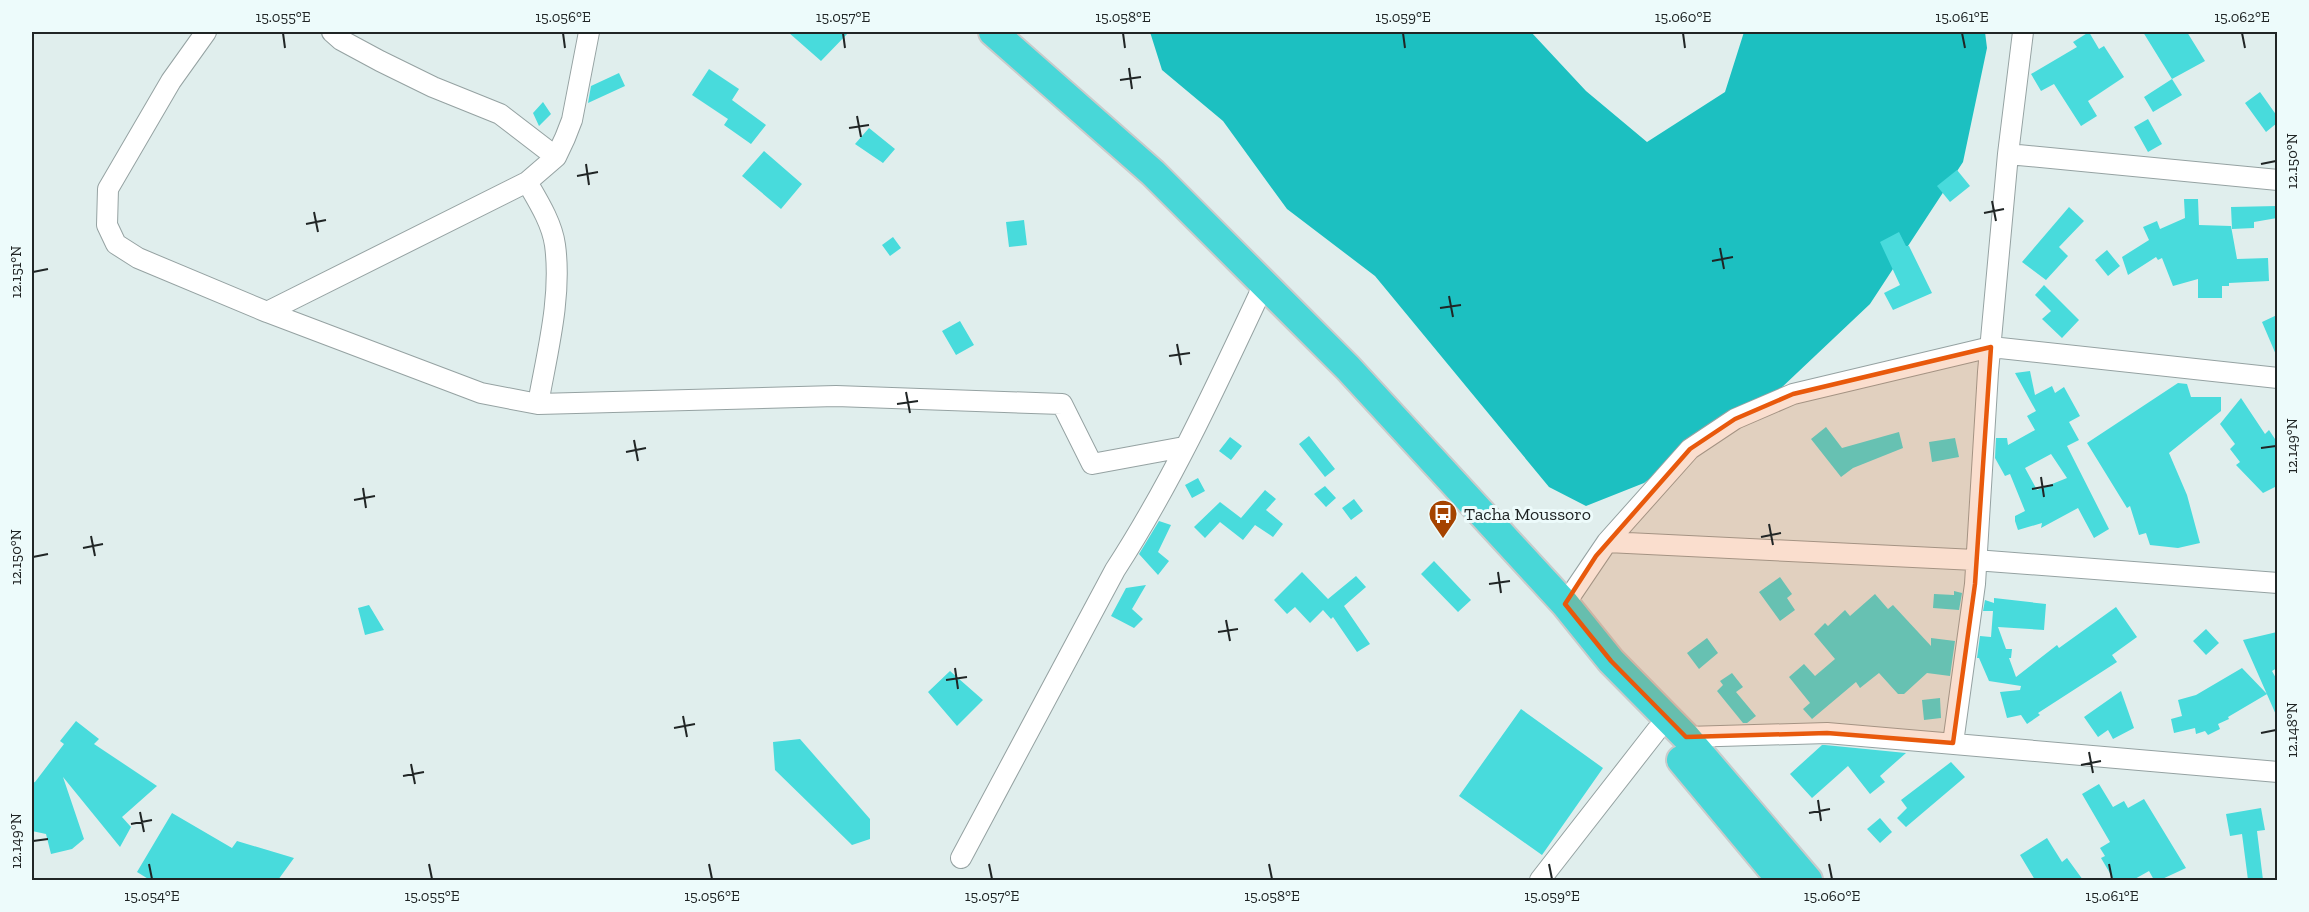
<svg xmlns="http://www.w3.org/2000/svg" width="2309" height="912" font-family="'Zilla Slab',serif">
<style>
.water{fill:#1cc0c1}
.building{fill:#48dbdc;fill-rule:evenodd}
.lines{fill:none;stroke-linecap:round;stroke-linejoin:round}
.minor-casing{stroke:#95a2a2;stroke-width:22}
.highway-casing{stroke:#c9cbcb;stroke-width:32}
.minor{stroke:#fff;stroke-width:20}
.highway{stroke:#48d7d8;stroke-width:28}
.marked{fill:#e8590c;fill-opacity:0.2;stroke:#e8590c;stroke-width:4.5;stroke-linejoin:round}
.ticks{fill:none;stroke:#202525;stroke-width:2}
.labels{text-anchor:middle;dominant-baseline:central;stroke-width:6;stroke-linejoin:round;paint-order:stroke}
.poi-label{font-size:18px;fill:#202525;stroke:#edfbfb;text-anchor:start}
.neatline{fill:none;stroke:#202525;stroke-width:2}
.ticks-label{font-size:15px;text-anchor:middle;fill:#202525}
</style>
<rect width="100%" height="100%" fill="#e0eeed"/>
<path class="water" d="M1150 32H1531L1586 91 1647 142 1725 92 1744 32H1985L1987 48 1963 162 1870 304 1779 390 1696 443 1644 483 1586 506 1549 487 1375 276 1287 209 1223 121 1162 70Z"/>
<path class="building" d="M788 32H849L821 61Z
M2089 32 2099 49 2104 46 2124 77 2088 101 2097 116 2081 126 2054 84 2041 91 2031 74 2077 47 2073 42Z
M2143 32H2187L2205 61 2172 79Z
M709 69 739 89 732 100 766 125 751 144 724 125 728 119 692 95Z
M619 73 625 86 588 103 591 86Z
M2172 79 2182 95 2153 112 2144 97Z
M2260 92 2277 116V123L2266 132 2245 103Z
M543 102 551 114 539 126 533 113Z
M2148 119 2162 144 2148 152 2134 127Z
M869 128 895 149 883 163 855 144Z
M764 151 802 184 781 209 742 176Z
M1957 170 1970 186 1950 202 1937 186Z
M2184 199H2198L2199 225 2231 226 2237 259 2268 258 2269 281 2229 283V286H2222V298H2198V279L2173 286 2162 258 2158 260 2156 257 2128 275 2122 257 2149 240 2143 227 2157 221 2160 229 2185 218Z
M2277 206V218L2254 222V228L2232 229 2231 207Z
M2069 207 2084 221 2059 247 2068 256 2046 280 2022 262Z
M1024 220 1027 245 1009 247 1006 222Z
M1899 232 1906 246H1909L1932 293 1893 310 1884 293 1900 285 1880 242Z
M893 237 901 248 890 256 882 245Z
M2107 250 2120 266 2108 276 2095 260Z
M2044 285 2079 320 2062 338 2042 319 2051 311 2035 295Z
M2277 315V357L2262 322Z
M960 321 974 345 956 355 942 331Z
M2030 371 2035 395 2052 386 2055 393 2064 387 2080 416 2069 422 2079 440 2067 446 2109 529 2094 538 2078 508 2041 528 2042 523 2018 530 2015 521V516L2025 511 2010 474 2005 476 1995 458 1996 438H2007L2008 445 2035 430 2027 416 2036 411 2015 373ZM2051 454 2067 478 2037 490 2025 468Z
M2178 383 2187 384 2191 397H2221V411L2169 453 2187 495 2200 543 2178 548 2150 545 2146 533 2139 535 2130 506 2127 508 2087 443Z
M2241 398 2265 434 2269 430 2277 442V486L2263 493 2236 465 2240 462 2230 449 2235 444 2220 424Z
M1826 427 1842 448 1899 432 1903 448 1853 468 1841 477 1811 439Z
M1309 436 1335 469 1325 477 1299 444Z
M1230 437 1242 446 1231 460 1219 451Z
M1955 438 1959 457 1932 462 1929 442Z
M1198 478 1205 491 1192 498 1185 485Z
M1325 486 1336 498 1326 507 1314 494Z
M1265 490 1276 499 1266 510 1283 524 1273 537 1255 525 1243 540 1220 522 1205 538 1194 527 1220 502 1241 518Z
M1354 499 1363 511 1351 520 1342 508Z
M1159 521 1171 525 1158 552 1169 561 1158 575 1139 554Z
M1434 561 1471 600 1458 612 1421 574Z
M1302 572 1328 599 1356 576 1366 587 1344 606 1370 644 1357 652 1333 617 1331 619 1323 610 1310 623 1295 607 1287 614 1274 600Z
M1780 577 1792 594 1787 598 1795 610 1780 621 1759 592Z
M1146 585 1132 609 1143 619 1134 628 1111 616 1126 588Z
M1954 591 1962 593 1959 610 1933 608 1934 594 1954 595Z
M1875 594 1888 609 1893 605 1931 646V638L1955 641 1950 676 1927 673 1904 694H1898L1879 673 1860 688 1856 682 1812 719 1803 709 1810 703 1789 677 1804 664 1815 676 1835 659 1814 634 1825 623 1828 626 1845 610 1850 616Z
M1994 598 2046 604 2044 630 1998 627 2006 649H2012L2011 658H2009L2016 677 2057 645 2059 648 2116 607 2137 637 2112 655 2117 662 2038 713 2040 715 2027 724 2021 715 2007 718 2000 692 2020 690 2021 686 1989 681 1979 658H1977L1980 636 1991 637 1993 611H1983L1985 600 1994 603Z
M369 605 384 630 365 635 358 608Z
M2206 629 2219 643 2206 655 2193 641Z
M2277 632V668L2272 671 2277 680V717L2243 640Z
M1707 638 1718 653 1699 669 1687 653Z
M2242 668 2267 694 2228 717 2229 719 2218 724 2220 729 2208 735 2205 731 2196 734 2195 728 2174 733 2171 719 2182 716 2178 700 2196 695Z
M950 671 983 700 957 726 928 692Z
M1732 673 1743 687 1736 692 1756 716 1747 723H1743L1717 691 1723 685 1720 681Z
M2121 691 2134 728 2113 739 2108 730 2098 737 2084 717Z
M1940 698 1941 718 1924 720 1922 700Z
M1521 709 1603 768 1542 855 1459 796Z
M76 721 99 739 94 744 157 786 122 817 131 827 120 847 63 777 84 839 72 849 51 854 46 834 32 831V783L35 782 64 744 60 741Z
M800 739 870 819V839L852 845 775 770 773 742Z
M1822 745H1825L1906 753 1880 776 1885 782 1870 794 1848 766 1812 798 1790 774Z
M1951 762 1965 777 1906 827 1897 818 1907 808 1901 800Z
M2099 784 2113 807 2124 801 2128 808 2144 799 2186 868 2160 880H2154L2149 871 2133 880H2114L2101 858 2105 856 2100 848 2110 842 2082 794Z
M2261 808 2265 830 2257 831 2263 880H2248L2242 834 2230 836 2226 814Z
M172 813 232 848 237 841 294 858 278 880H150L137 872Z
M1880 818 1892 832 1880 843 1867 829Z
M2047 838 2062 862 2067 858 2083 880H2035L2020 855Z"/>
<g class="lines">
<g class="minor-casing">
<path id="minor" d="M206 32 171 81 108 189 107 225 116 244 138 258 267 312 481 393 538 404 836 396 1062 404 1092 464 1184 447
M332 32 341 40 380 61 433 87 500 114 556 157
M2008 154 2278 180
M527 182C538 201 552 223 555 245 562 297 547 353 538 404
M267 312 527 182 556 157 565 138 572 120 589 32
M1607 542 1690 449 1735 419 1793 394 1991 347 2278 378
M1565 604 1607 542 1975 560 2278 583
M1686 737 1827 733 2278 772
M1953 743 1975 584 1988 372 2008 154 2023 32
M961 858 1115 570C1174 479 1219 380 1265 282
M1540 880 1657 730"/>
</g>
<g class="highway-casing">
<path id="highway" d="M993 32 1153 173 1348 368 1565 604 1611 661 1686 737 1808 880
M1681 760 1781 880"/>
</g>
<use href="#minor" class="minor"/>
<use href="#highway" class="highway"/>
</g>
<path class="marked" d="M1991 347 1975 584 1953 743 1827 733 1686 737 1611 661 1565 604 1596 556 1690 449 1735 419 1793 394Z"/>
<path class="ticks" d="M283 33 285 48M563 33 565 48M843 33 845 48M1123 33 1125 48M1403 33 1405 48M1683 33 1685 48M1962 33 1965 48M2242 33 2245 48M1129 68 1132 89M1120 80 1141 77M857 116 861 137M849 128 869 125M586 164 589 185M2261 164 2276 161M577 176 598 172M1992 201 1996 221M314 212 318 232M1984 213 2004 209M306 224 326 220M1720 248 1724 269M1712 261 1733 257M33 272 48 269M1449 296 1453 317M1440 308 1461 305M1177 344 1181 365M1169 356 1190 353M906 392 910 413M897 404 918 401M634 440 638 461M2261 448 2276 446M626 452 646 448M2041 477 2044 497M363 488 366 508M2032 489 2053 485M354 500 375 496M1769 524 1773 545M91 536 95 556M1761 537 1781 533M83 548 103 544M33 557 48 554M1498 572 1501 593M1489 584 1510 581M1226 620 1230 641M1218 632 1238 629M955 668 958 689M946 680 967 677M683 716 687 737M674 728 695 724M2261 733 2276 730M2089 752 2093 773M411 764 415 784M2081 765 2101 761M403 776 424 772M1818 800 1821 821M140 812 144 832M1809 813 1830 809M131 824 152 820M33 841 48 839M149 864 152 879M429 864 432 879M709 864 712 879M989 864 992 879M1269 864 1272 879M1549 864 1552 879M1829 864 1832 879M2109 864 2112 879"/>
<defs>
<g id="bus-pin" transform="scale(1.5)"><path d="M0 17L-7.5 6A9.5 9.5 0 1 1 7.5 6Z" fill="#a54300" stroke="#edfbfb"/><path d="M-5-6H5V4H4V6H2V4H-2V6H-4V4H-5ZM-3.5-4V0h7V-4ZM-3.5 1.2v1.5H-2V1.2ZM2 1.2v1.5H3.5V1.2Z" fill="#fff"/></g>
</defs>
<g fill-rule="evenodd">
<use href="#bus-pin" x="1443" y="514"/>
</g>
<g class="labels">
<g class="poi-label">
<text x="1464" y="514">Tacha Moussoro</text>
</g>
</g>
<rect width="2309" height="912" fill="none" stroke="#edfbfb" stroke-width="66"/>
<rect x="33" y="33" width="2243" height="846" class="neatline"/>
<g class="ticks-label">
<text x="283" y="22">15.055°E</text>
<text x="563" y="22">15.056°E</text>
<text x="843" y="22">15.057°E</text>
<text x="1123" y="22">15.058°E</text>
<text x="1403" y="22">15.059°E</text>
<text x="1683" y="22">15.060°E</text>
<text x="1962" y="22">15.061°E</text>
<text x="2242" y="22">15.062°E</text>
<text transform="translate(2292 161) rotate(-90)" y="5">12.150°N</text>
<text transform="translate(16 272) rotate(-90)" y="5">12.151°N</text>
<text transform="translate(2292 446) rotate(-90)" y="5">12.149°N</text>
<text transform="translate(16 557) rotate(-90)" y="5">12.150°N</text>
<text transform="translate(2292 730) rotate(-90)" y="5">12.148°N</text>
<text transform="translate(16 841) rotate(-90)" y="5">12.149°N</text>
<text x="152" y="901">15.054°E</text>
<text x="432" y="901">15.055°E</text>
<text x="712" y="901">15.056°E</text>
<text x="992" y="901">15.057°E</text>
<text x="1272" y="901">15.058°E</text>
<text x="1552" y="901">15.059°E</text>
<text x="1832" y="901">15.060°E</text>
<text x="2112" y="901">15.061°E</text>
</g>
</svg>
